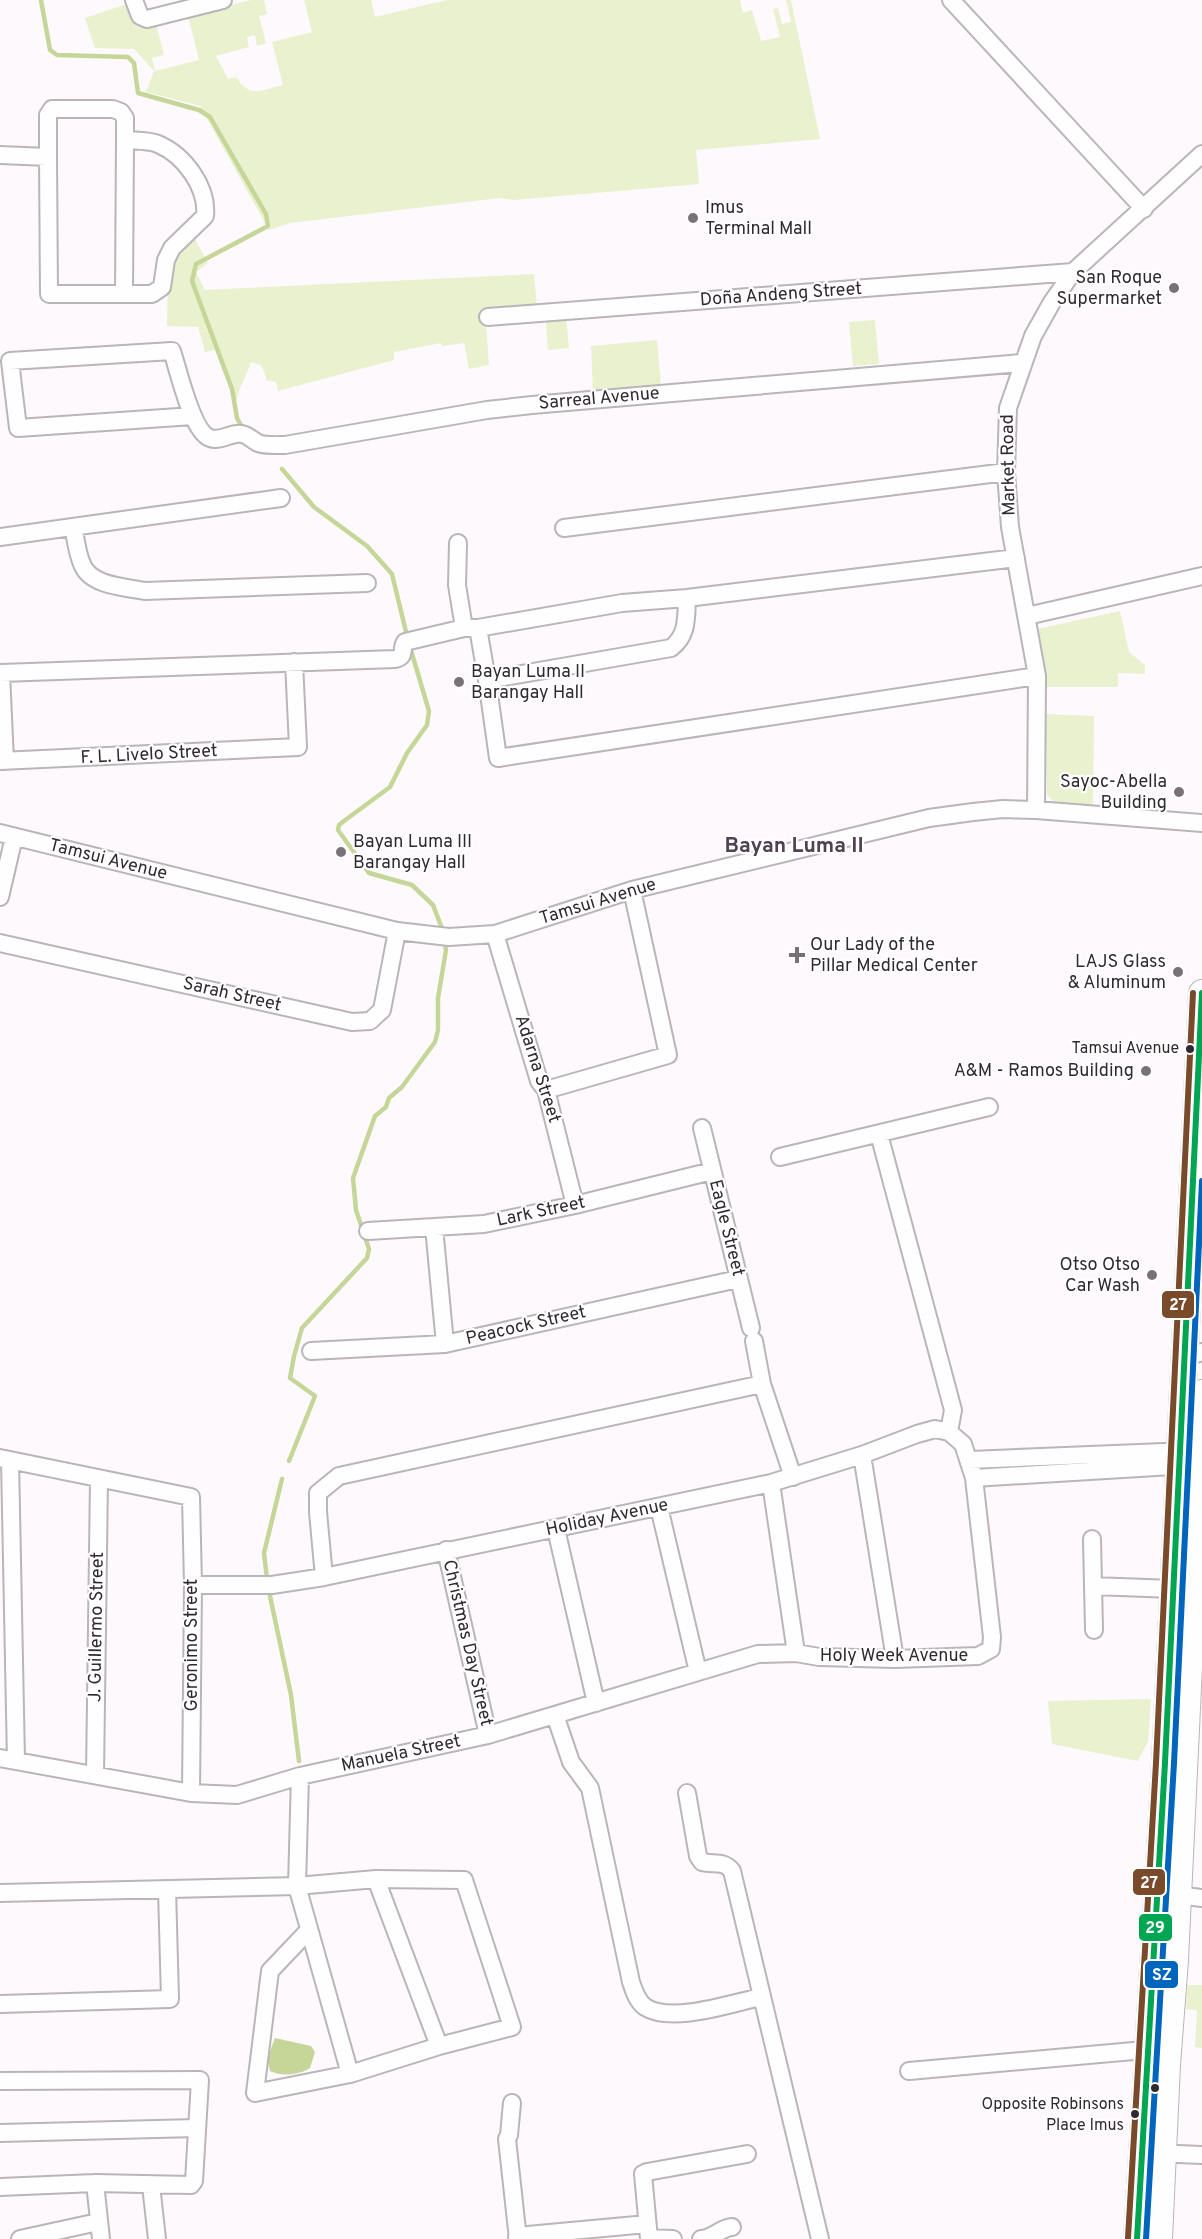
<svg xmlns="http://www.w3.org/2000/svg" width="1202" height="2239" font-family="Overpass,sans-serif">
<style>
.green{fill:#e9f1cf}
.water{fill:#c6d698}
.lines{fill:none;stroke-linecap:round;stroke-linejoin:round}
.stream{stroke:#c6d698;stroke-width:4.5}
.minor-casing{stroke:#b9b5b9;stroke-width:20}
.highway-casing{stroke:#b9b5b9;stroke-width:28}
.minor{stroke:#fffeff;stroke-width:16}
.highway{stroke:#fffeff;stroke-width:26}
.bus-1-casing{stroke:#fff;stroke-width:10}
.bus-2-casing{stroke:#fff;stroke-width:10}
.bus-3-casing{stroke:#fff;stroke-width:10}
.bus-1{stroke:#00a651;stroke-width:6}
.bus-2{stroke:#0065bd;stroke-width:6}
.bus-3{stroke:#7a4b2a;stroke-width:6}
.poi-dot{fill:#787278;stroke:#fff;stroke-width:2}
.bus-dot{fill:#302930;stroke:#fff;stroke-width:2}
.labels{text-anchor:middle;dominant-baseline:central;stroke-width:4.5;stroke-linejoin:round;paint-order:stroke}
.bus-label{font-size:16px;fill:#302930;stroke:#fff;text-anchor:end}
.poi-label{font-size:18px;fill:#302930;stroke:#fff;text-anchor:end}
.street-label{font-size:18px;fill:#302930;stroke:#fff}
.quarter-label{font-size:21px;font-weight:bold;fill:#504252;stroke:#fff}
.line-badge{stroke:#fff;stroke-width:2}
.badge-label{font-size:16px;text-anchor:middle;font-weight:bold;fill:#fff}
</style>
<rect width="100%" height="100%" fill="#fdf9fd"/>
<path class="green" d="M251 0H264L267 14 259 16 266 43 257 46 255 35 247 37 249 47 216 56 228 79 236 77C250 99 261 90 283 85L272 42 312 32 304 0H371L375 17 447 0H740L743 13 752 10 761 41 780 37 773 9 778 8 782 24 791 22 786 0H791L820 139 696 150 699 184 514 200 500 198 290 223 269 230 200 106 146 92 154 71 134 49 95 48 85 18 127 4 133 22 137 27 156 24 164 55 152 58 155 71 199 60 188 16Z
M191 232 208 263 196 272 205 290 534 274 537 307 485 311 489 365 469 369 464 343 442 346 441 343 394 352V360L278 391 276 382 266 380 265 374 261 365 251 362C246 377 239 388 236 402L233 403 231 391 215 350 205 352 198 327 167 326 168 268Z
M566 318 569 348 548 350 546 320Z
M875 320 879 364 853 366 849 322Z
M657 340 661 386 593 392 591 346Z
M1120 611 1129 652 1145 665V674L1118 673V687H1046V675L1037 629Z
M1046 714 1094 716 1093 807 1055 804 1047 794Z
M1151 1699 1148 1741 1138 1761 1052 1744 1048 1701Z
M1187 1985H1202V2048L1195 2047 1197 2010 1186 2009Z"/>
<path class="water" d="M275 2038 311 2046 315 2052 310 2068C299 2075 282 2077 270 2071L267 2059Z"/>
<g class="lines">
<path class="stream" d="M41 0 50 50 57 55 128 57 134 63 138 93 199 110 210 117 266 214 268 226 196 264 192 281 232 389 237 418 243 429
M282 469 314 507 367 546 392 574 407 636
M410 647 429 711 427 725 407 753 390 787 344 821 339 825 338 830 369 873 412 885 433 905 443 931
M289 1461 315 1396 290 1378 294 1356 302 1328 367 1258 369 1249 356 1210 353 1178 375 1116 386 1107 389 1098 402 1087 435 1042 438 1030V998L446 950 444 940
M267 1579 264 1553 282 1479
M270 1596 291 1695 299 1761"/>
<g class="minor-casing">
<path id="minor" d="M134 0 140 16 147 19 223 0
M951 0 1144 209
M0 155 48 157 49 294H152L162 287 166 260 172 248 205 216C208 187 184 155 158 144 148 140 136 141 125 140
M48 157V115L52 109H113L121 112 125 118V140L124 294
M488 317 1073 272
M193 416 18 428 10 361 172 351C178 369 192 432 210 438 221 442 231 432 242 434 248 435 252 440 258 443 265 446 277 445 285 445L487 410 532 405 1022 363
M73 527C76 539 77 553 82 564 90 586 125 587 145 591L367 583
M564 528 1006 472
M0 537 281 498
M458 543 457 585 464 628
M687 598C686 618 688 635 671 648L487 680 498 758 1037 676
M1027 616 1202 576
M478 628 487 680
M0 761 298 747 294 662
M5 761 1 673 395 659C407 656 400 650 405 642L464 628H478L622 603 687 598 1016 558
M1036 810 1037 676 1010 527 1006 472 1008 408 1033 336 1052 302 1073 272 1202 154
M0 833 397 931 449 937 495 934 632 890 929 818 973 812 1003 809 1036 810 1202 823
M0 897 14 837
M495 934 539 1081 546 1090 575 1205
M0 943 352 1022 370 1021 382 1010 397 931
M546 1090 668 1055 632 890
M702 1128 751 1328
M780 1157 989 1107
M434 1227 445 1344
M368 1231 484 1224 575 1205 712 1171
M754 1341 762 1384 793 1477
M311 1351 445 1344 738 1279
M1184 1358 1202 1352
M762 1384 339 1476 318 1493V1512L324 1577 771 1483 862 1455 917 1434 935 1429 949 1432
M862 1455 895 1659
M0 1458 191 1497 193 1585 191 1793
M10 1460 16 1761
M970 1460 1188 1451
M974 1478 1189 1465
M771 1483 796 1653
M659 1507 698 1672
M556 1529 596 1703
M1092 1539 1094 1630
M446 1550 488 1735
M193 1585H272L324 1577
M1093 1586 1173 1589
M555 1715 571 1762 590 1788 631 1982C634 1991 637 2001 645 2007 672 2024 732 2003 761 1997
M0 1758 191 1793 237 1795 300 1776 488 1735 758 1654 796 1653 819 1657 895 1659 978 1656 991 1649 992 1637 974 1478 963 1444 949 1432 953 1410 879 1134
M95 1775 99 1479
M300 1776 297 1886 376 1879 464 1880 512 2027 439 2046 350 2074 255 2093 270 1971 308 1931
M687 1793 698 1856 702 1862C713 1865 724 1860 732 1871L820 2239
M376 1879 439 2046
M0 1893 297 1886 350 2074
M1169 1894 1202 1898
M0 2004 170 1999 167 1889
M909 2071 1156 2049
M0 2081 200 2080 194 2181 191 2185 95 2183 0 2187
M512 2103 509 2135 507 2139 518 2239
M0 2133 196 2128
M1153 2153 1202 2155
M95 2183 101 2239
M151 2185 157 2239
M517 2236 647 2224
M649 2238 673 2239
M20 2239 98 2222
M649 2239 643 2174 647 2172 747 2154
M701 2239C714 2238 720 2228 732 2227"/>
</g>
<g class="highway-casing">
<path id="highway" d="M1137 2239 1165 1763 1202 993
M1159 2239 1167 2065 1175 1960 1202 1393"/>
</g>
<use href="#minor" class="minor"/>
<use href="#highway" class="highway"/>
<g class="bus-1-casing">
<path id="bus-1" d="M1137 2239 1165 1763 1202 993"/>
</g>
<g class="bus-2-casing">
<path id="bus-2" d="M1146 2239 1174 1763 1202 1181"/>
</g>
<g class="bus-3-casing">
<path id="bus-3" d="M1128 2238 1156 1763 1193 993"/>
</g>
<use href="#bus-1" class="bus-1"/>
<use href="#bus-2" class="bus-2"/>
<use href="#bus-3" class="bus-3"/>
</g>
<g class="poi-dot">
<circle cx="693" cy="218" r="6"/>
<circle cx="1174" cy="288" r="6"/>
<circle cx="459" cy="682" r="6"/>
<circle cx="1179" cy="792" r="6"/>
<circle cx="341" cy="852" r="6"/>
<path d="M794 946h6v6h6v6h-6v6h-6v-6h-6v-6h6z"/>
<circle cx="1178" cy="972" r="6"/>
<circle cx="1146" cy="1071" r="6"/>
<circle cx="1152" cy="1275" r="6"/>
</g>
<g class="bus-dot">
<circle cx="1190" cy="1049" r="5"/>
<circle cx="1155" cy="2088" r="5"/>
<circle cx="1135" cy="2114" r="5"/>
</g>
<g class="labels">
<g class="bus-label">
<text x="1179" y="1049">Tamsui Avenue</text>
<text x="1124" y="2105">Opposite Robinsons<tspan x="1124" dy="21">Place Imus</tspan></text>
</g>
<g class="poi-label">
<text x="705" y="208" text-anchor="start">Imus<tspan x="705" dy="21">Terminal Mall</tspan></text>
<text x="1162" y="278">San Roque<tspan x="1162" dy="21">Supermarket</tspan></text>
<text x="471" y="672" text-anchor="start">Bayan Luma II<tspan x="471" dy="21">Barangay Hall</tspan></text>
<text x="1167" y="782">Sayoc-Abella<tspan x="1167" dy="21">Building</tspan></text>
<text x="353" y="842" text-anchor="start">Bayan Luma III<tspan x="353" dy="21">Barangay Hall</tspan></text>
<text x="810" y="945" text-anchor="start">Our Lady of the<tspan x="810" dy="21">Pillar Medical Center</tspan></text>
<text x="1166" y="962">LAJS Glass<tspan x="1166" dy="21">&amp; Aluminum</tspan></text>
<text x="1134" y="1071">A&amp;M - Ramos Building</text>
<text x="1140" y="1265">Otso Otso<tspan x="1140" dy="21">Car Wash</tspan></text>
</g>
<g class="street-label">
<text transform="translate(781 295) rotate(-4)">Doña Andeng Street</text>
<text transform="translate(599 399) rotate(-5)">Sarreal Avenue</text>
<text transform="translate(1009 465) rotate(-91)">Market Road</text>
<text transform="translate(149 755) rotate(-3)">F. L. Livelo Street</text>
<text transform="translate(108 860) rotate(14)">Tamsui Avenue</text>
<text transform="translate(598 902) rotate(-17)">Tamsui Avenue</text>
<text transform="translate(232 995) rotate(13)">Sarah Street</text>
<text transform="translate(537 1069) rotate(72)">Adarna Street</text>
<text transform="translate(541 1212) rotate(-12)">Lark Street</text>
<text transform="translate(726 1228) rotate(76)">Eagle Street</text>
<text transform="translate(526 1326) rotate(-13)">Peacock Street</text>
<text transform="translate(607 1518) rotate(-12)">Holiday Avenue</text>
<text transform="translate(97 1627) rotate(-89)">J. Guillermo Street</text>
<text transform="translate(467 1643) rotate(77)">Christmas Day Street</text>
<text transform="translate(192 1645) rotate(-90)">Geronimo Street</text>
<text x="894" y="1656">Holy Week Avenue</text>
<text transform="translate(401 1754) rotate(-12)">Manuela Street</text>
</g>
<g class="quarter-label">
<text x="794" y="846">Bayan Luma II</text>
</g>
</g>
<g class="line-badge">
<rect x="1161" y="1290" width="34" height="29" rx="6" fill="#7a4b2a"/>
<rect x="1132" y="1868" width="34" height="28" rx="6" fill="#7a4b2a"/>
<rect x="1138" y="1913" width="35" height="29" rx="6" fill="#00a651"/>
<rect x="1144" y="1960" width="35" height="29" rx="6" fill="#0065bd"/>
</g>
<g class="badge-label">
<text x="1178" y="1310">27</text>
<text x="1149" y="1888">27</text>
<text x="1155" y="1933">29</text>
<text x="1162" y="1980">SZ</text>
</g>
</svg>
